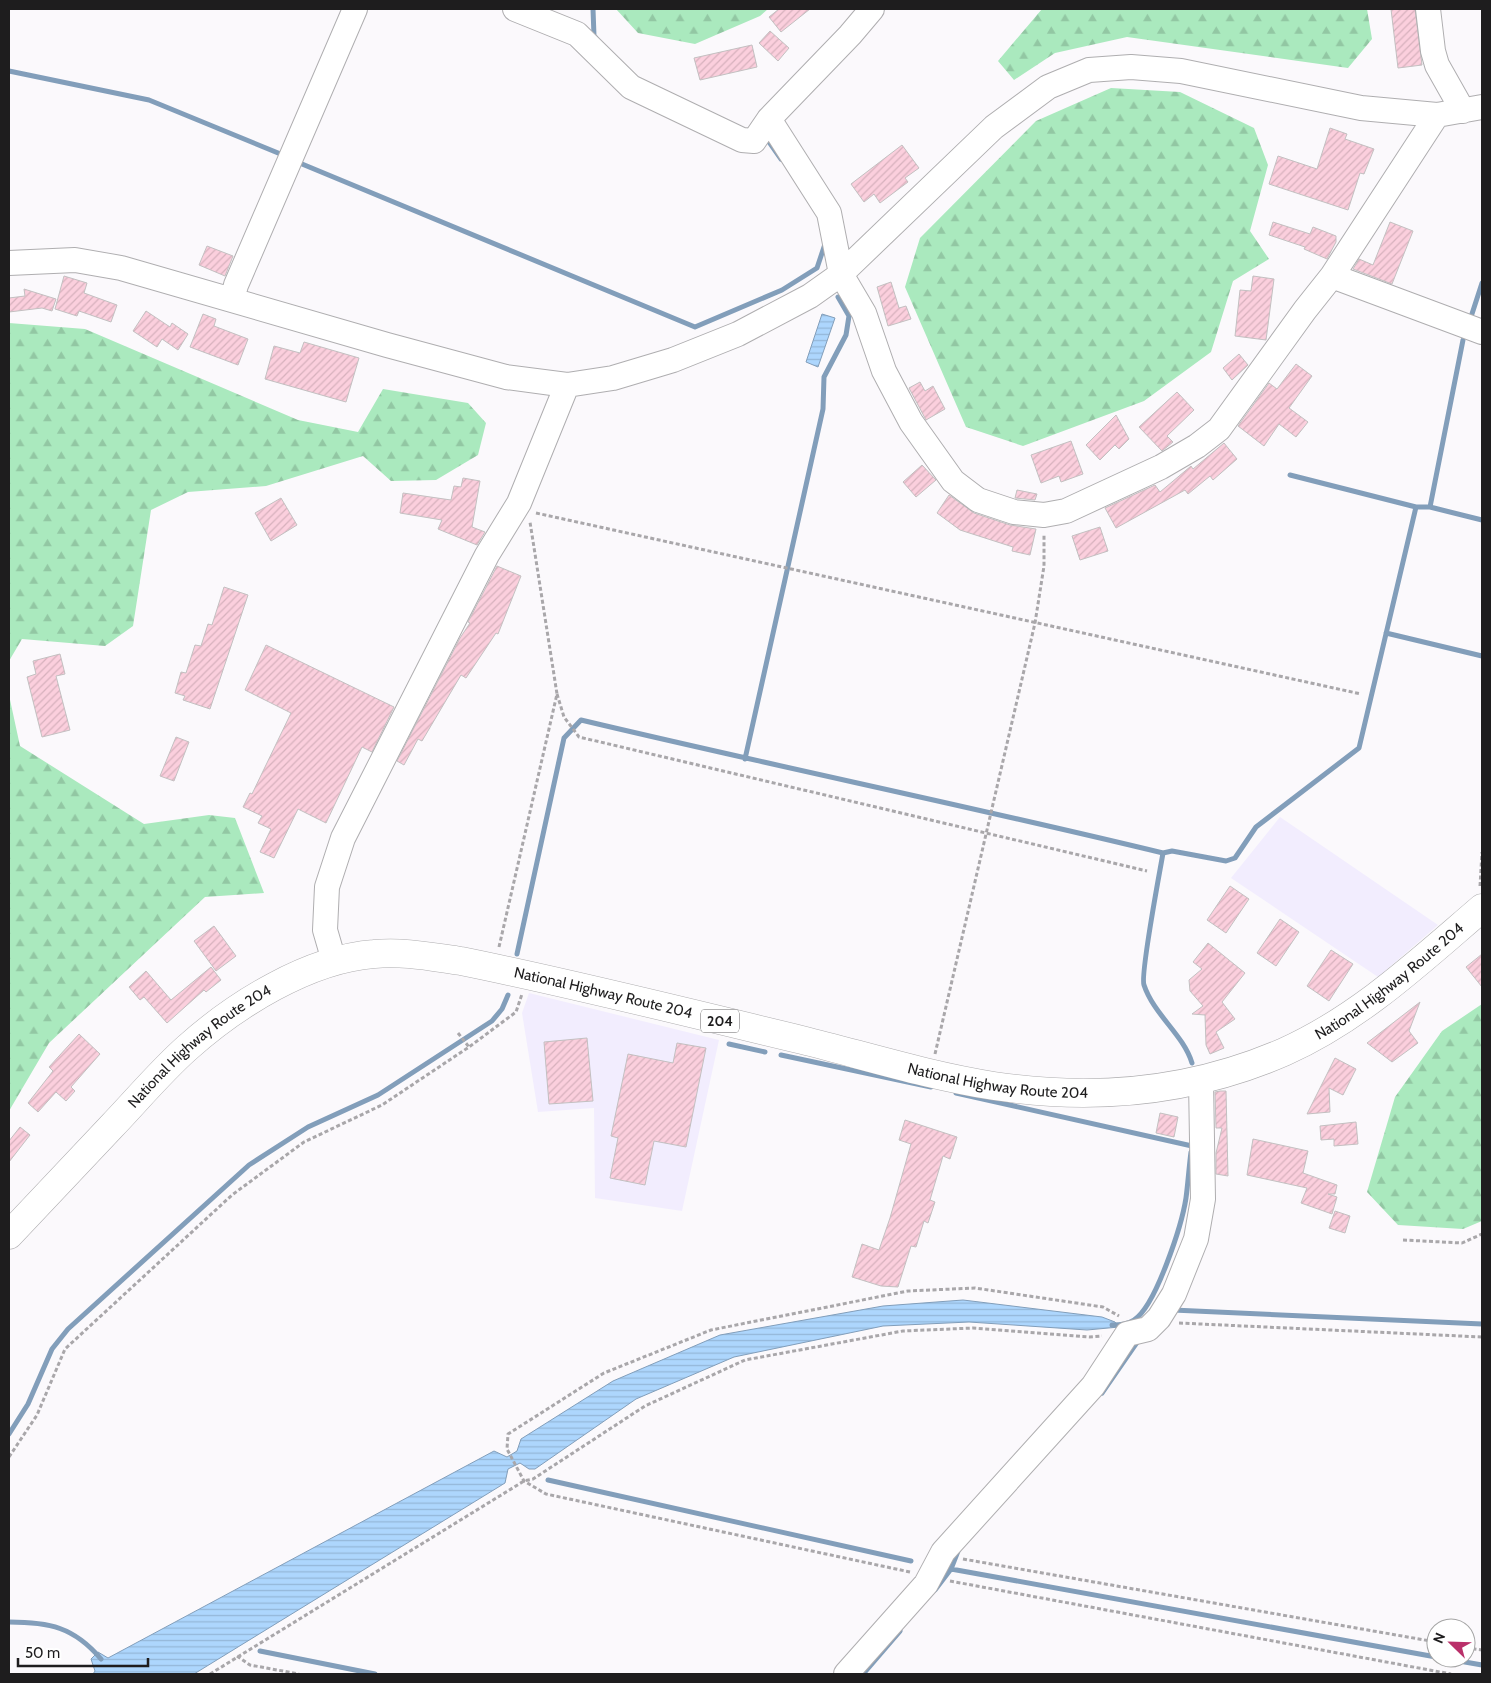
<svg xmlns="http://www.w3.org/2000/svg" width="1491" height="1683" font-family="Cabin,sans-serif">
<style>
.commercial{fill:#f2edfe}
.forest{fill:url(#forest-firs)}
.water{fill:url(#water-rules);stroke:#829eba}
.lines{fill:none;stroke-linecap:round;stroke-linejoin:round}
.stream{stroke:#829eba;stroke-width:5}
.building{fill:url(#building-hatch);stroke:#c3c0c1}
.minor-casing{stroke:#afaeb0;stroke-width:26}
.highway-casing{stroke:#afaeb0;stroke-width:29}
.path{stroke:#a9a7aa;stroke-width:3;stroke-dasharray:4 2.5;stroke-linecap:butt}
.minor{stroke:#fff;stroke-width:24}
.highway{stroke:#fff;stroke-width:28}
.labels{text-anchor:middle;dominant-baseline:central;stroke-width:4.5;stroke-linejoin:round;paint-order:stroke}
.shield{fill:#fff;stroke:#626162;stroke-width:1}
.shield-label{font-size:14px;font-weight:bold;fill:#1e1d1e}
.street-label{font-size:15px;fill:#1e1d1e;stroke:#fff}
</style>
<defs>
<pattern id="forest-firs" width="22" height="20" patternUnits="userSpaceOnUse" patternTransform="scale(1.25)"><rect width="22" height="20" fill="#aae9be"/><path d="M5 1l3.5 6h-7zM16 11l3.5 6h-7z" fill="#92c7a3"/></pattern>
<pattern id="water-rules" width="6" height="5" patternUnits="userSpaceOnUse" patternTransform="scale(1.25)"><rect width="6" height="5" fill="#add6fd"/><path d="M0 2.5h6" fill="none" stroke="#94b7d8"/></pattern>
<pattern id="building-hatch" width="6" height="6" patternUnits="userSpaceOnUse" patternTransform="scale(1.25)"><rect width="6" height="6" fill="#fbcfdd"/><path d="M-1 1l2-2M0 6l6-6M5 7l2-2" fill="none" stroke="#d7b1bd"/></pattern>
</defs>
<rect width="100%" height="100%" fill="#fbf9fc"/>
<path class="commercial" d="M1280 817 1438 925 1378 977 1231 878Z
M529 993 719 1040 682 1211 595 1198 594 1108 538 1112 522 1013Z"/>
<path class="forest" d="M616 9H768L760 16 695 44 638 33Z
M1042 9H1367L1372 39 1348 68 1127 37 1055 53 1014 80 998 61Z
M1111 88 1180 92 1254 128 1268 165 1250 231 1269 259 1233 281 1211 352 1144 401 1023 446 966 427 905 287 920 238 1036 121Z
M9 323 85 329 298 420 358 432 383 389 468 403 486 423 478 455 436 480 391 481 363 456 266 486 188 492 151 510 133 626 105 646 22 639 9 661Z
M9 695 20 746 144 824 209 815 235 818 264 893 205 897 49 1043 9 1111Z
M1482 1004V1221L1463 1229 1398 1225 1367 1192 1395 1097 1442 1031Z"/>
<path class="water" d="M822 314 835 318 818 367 806 362Z
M963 1300 1102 1317 1115 1322 1119 1327 1087 1330 969 1322 883 1326 734 1357 636 1399 535 1469H529L520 1463 508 1469 505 1483 194 1674H93L95 1671 91 1659 98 1652 108 1658 494 1451 507 1457 517 1451 521 1439 613 1381 720 1335 883 1306Z"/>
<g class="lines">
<path class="stream" d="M593 9 594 36 596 38
M9 71 149 100 283 155
M763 137 767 139 781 159
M302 164 695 327 782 290 817 268 825 244
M1470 320 1482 283
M1290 475 1416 507H1430L1463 340
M1430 507 1482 520
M1386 633 1482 656
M745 759 823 409 824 377 846 335 849 316 838 297
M1163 853C1160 871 1140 975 1144 985 1154 1015 1183 1034 1192 1063
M517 954 564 738 581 720C774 766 969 806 1163 853L1172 851 1226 861 1235 858 1256 827 1359 748 1416 507
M729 1044 765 1052
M781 1055 931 1087
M956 1093 1192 1146
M1173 1310 1482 1324
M1112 1325C1118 1325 1128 1324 1134 1320 1156 1306 1182 1224 1186 1198 1188 1183 1189 1167 1191 1152
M1102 1393 1140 1338
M9 1434 28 1404 52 1349 68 1329 249 1165 308 1127 378 1095 492 1021 502 1009 508 995
M548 1480 911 1561
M951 1569 1436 1657
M935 1590 951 1569 958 1551
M9 1622C49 1622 74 1627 101 1659
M260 1651 375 1674
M1442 1658 1482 1665
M863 1674 900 1631"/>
</g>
<path class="building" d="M779 9H810L781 32 769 17Z
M1391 9H1415L1422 65 1398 68Z
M770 31 789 48 778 61 759 43Z
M752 45 757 67 700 80 694 58Z
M1330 128 1347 134 1345 139 1374 149 1364 174 1360 173 1348 210 1269 184 1278 156 1317 169Z
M902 145 919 168 905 178 908 182 880 203 874 194 864 202 851 184Z
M1273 222 1310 234 1313 227 1336 236V242L1327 259 1304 249 1305 247 1269 235Z
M1390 222 1413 231 1392 284 1353 269 1359 259 1373 265Z
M207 246 233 256 225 276 199 265Z
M64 276 87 283 84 293 117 305 111 322 79 311 77 316 55 309Z
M1253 276 1274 279 1266 340 1235 336 1240 290 1251 291Z
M891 282 899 308 906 306 911 319 888 326 877 287Z
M24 289 56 299 52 311 42 308 9 312V298L25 296Z
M146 311 170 327 172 323 188 334 178 350 162 339 157 347 133 331Z
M203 314 216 319 214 326 248 339 238 365 190 347Z
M304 342 359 358 346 402 265 379 274 346 300 353Z
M1239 354 1248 365 1232 380 1223 368Z
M1296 364 1312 376 1289 408 1308 422 1296 437 1279 424 1264 446 1238 426 1269 383 1277 389Z
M920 382 925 391 933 386 945 409 926 420 909 388Z
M1177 392 1194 410 1167 436 1173 442 1162 451 1139 427Z
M1116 415 1129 439 1119 449 1115 445 1100 460 1086 445Z
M1071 441 1083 474 1061 482 1059 476 1041 483 1031 455Z
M1224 443 1237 459 1213 480 1210 476 1188 494 1185 490 1116 528 1105 508 1155 485 1160 492 1191 466 1193 469Z
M922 465 936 480 916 497 903 482Z
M463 478 480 481 472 527 485 532 477 545 438 529 442 520 400 513 403 493 451 500 454 486 461 487Z
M1017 490 1037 494 1035 500 1015 498Z
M949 495 974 513 1010 525 1036 529 1030 555 1012 551 1013 547 960 530 937 513Z
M281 498 297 525 271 541 255 513Z
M1100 527 1108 551 1080 560 1072 536Z
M497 566 521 576 498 634 496 633 466 678 461 675 422 741 418 739 404 765 397 761 460 638 470 623 468 622Z
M224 587 248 595 210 709 183 700 185 696 175 693 181 672 186 673 195 645 201 646 208 624 212 625Z
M266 645 394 707 372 752 362 747 326 823 298 809 274 858 260 852 271 829 258 823 262 816 243 807 250 793 252 794 291 713 245 690Z
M60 654 65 674 56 676 70 730 42 737 27 677 36 674 33 661Z
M176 737 189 742 174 781 160 776Z
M1230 886 1249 899 1226 933 1207 920Z
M1280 919 1299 932 1276 966 1257 953Z
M214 926 236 956 216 971 194 941Z
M1208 943 1245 973 1222 1002 1235 1019 1216 1032 1224 1048 1210 1054 1206 1045 1205 1015 1192 1014 1203 1006 1190 991 1189 980 1202 969 1193 962Z
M1331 950 1353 964 1329 1001 1307 986Z
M1482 954V987L1466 967Z
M211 967 221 980 206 992 204 990 167 1023 144 997 140 1000 129 987 146 971 171 1000Z
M1420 1002 1409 1031 1418 1043 1392 1062 1367 1043Z
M79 1034 100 1054 71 1087 75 1091 66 1101 56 1092 38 1112 28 1103 53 1071 49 1067Z
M587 1038 593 1101 549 1104 544 1042Z
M677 1043 706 1048 686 1147 654 1141 645 1185 610 1178 618 1138 611 1136 628 1054 673 1063Z
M1335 1058 1356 1069 1343 1095 1329 1088 1330 1112 1307 1114Z
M1220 1091H1226L1228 1176 1216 1174V1153L1222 1128H1216L1215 1092Z
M1160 1113 1178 1117 1174 1137 1156 1133Z
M905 1120 957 1137 950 1159 943 1156 930 1200 935 1202 928 1223 924 1221 916 1247 911 1246 898 1287 881 1286 852 1277 862 1244 879 1250 890 1218 911 1144 899 1140Z
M1356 1122 1358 1144 1334 1146V1139L1321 1140 1320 1126Z
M20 1127 30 1135 9 1162V1141Z
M1253 1139 1308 1151 1303 1173 1337 1185 1335 1194H1328L1337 1197 1332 1214 1301 1203 1307 1188 1247 1175Z
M1335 1211 1350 1216 1345 1233 1329 1228Z"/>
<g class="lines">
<g class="minor-casing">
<path id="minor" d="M515 9 577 34 631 87 742 140 754 141 769 119 850 35 872 9
M1428 9 1433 51 1437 65 1463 111
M769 119 829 213 841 274 864 313 884 371 911 422 953 481 978 500 1014 512 1044 515 1066 511 1161 467 1197 446 1219 429 1305 310 1332 276 1437 115
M9 263 75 260 121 268 387 345 506 377 567 385 613 378 673 360 738 334 810 296 841 274 994 127 1048 87 1089 70 1131 67 1181 71 1361 108 1437 115 1482 107
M1332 276 1482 332
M232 300 236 285 355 9
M334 961 325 930 327 887 343 838 487 555 519 503 567 385
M846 1674 926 1584 943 1552 1093 1386 1127 1334 1148 1329 1159 1318 1174 1294 1196 1239 1203 1199 1201 1081"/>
</g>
<g class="highway-casing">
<g id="highway">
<path id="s1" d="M9 1235C43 1199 77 1163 111 1127 136 1101 160 1072 187 1048 235 1005 308 959 374 954 403 951 432 957 461 961 575 984 689 1013 802 1040 866 1056 930 1076 994 1086 1093 1101 1192 1092 1284 1052 1360 1018 1420 961 1482 908"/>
</g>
</g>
<path class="path" d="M536 513 1361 694
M557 694 564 717 579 737 1147 871
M1480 886 1482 852
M499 947 557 694 530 522
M458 1033 469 1047
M935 1054 1035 623 1044 566V535
M1403 1240 1462 1243 1482 1234
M1179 1323 1482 1337
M9 1457 37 1415 65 1349 232 1195 304 1142 382 1105 469 1047 516 1012 522 994
M963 1559 1436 1642
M910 1572 546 1494 524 1481 507 1449 508 1434 604 1373 711 1330 908 1291 975 1288 1103 1307 1119 1316
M950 1581 1451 1674
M1466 1648 1482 1650
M237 1656 250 1665 299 1674
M210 1674 524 1481 533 1479 645 1406 745 1360 903 1331 973 1328 1089 1337 1102 1336"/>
<use href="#minor" class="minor"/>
<use href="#highway" class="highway"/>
</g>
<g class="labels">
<rect class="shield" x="701" y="1009.5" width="38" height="23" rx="4"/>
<g class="shield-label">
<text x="720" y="1021">204</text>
</g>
<g class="street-label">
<text stroke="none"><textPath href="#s1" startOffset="1529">National Highway Route 204</textPath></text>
<text stroke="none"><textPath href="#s1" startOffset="704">National Highway Route 204</textPath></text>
<text stroke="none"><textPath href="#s1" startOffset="269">National Highway Route 204</textPath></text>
<text stroke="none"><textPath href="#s1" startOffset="1109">National Highway Route 204</textPath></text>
</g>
</g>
<rect width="1491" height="1683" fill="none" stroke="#1e1d1e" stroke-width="20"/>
<g transform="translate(1451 1643) rotate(293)"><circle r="24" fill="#ffffff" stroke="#a5a5a5"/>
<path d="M0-4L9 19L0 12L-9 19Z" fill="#ba306a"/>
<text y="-8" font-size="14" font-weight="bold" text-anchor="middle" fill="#1e1d1e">N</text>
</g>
<path d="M18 1658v8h130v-8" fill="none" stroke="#1e1d1e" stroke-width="2.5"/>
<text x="25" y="1658" font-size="15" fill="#1e1d1e" stroke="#ffffff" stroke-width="4" paint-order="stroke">50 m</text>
</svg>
